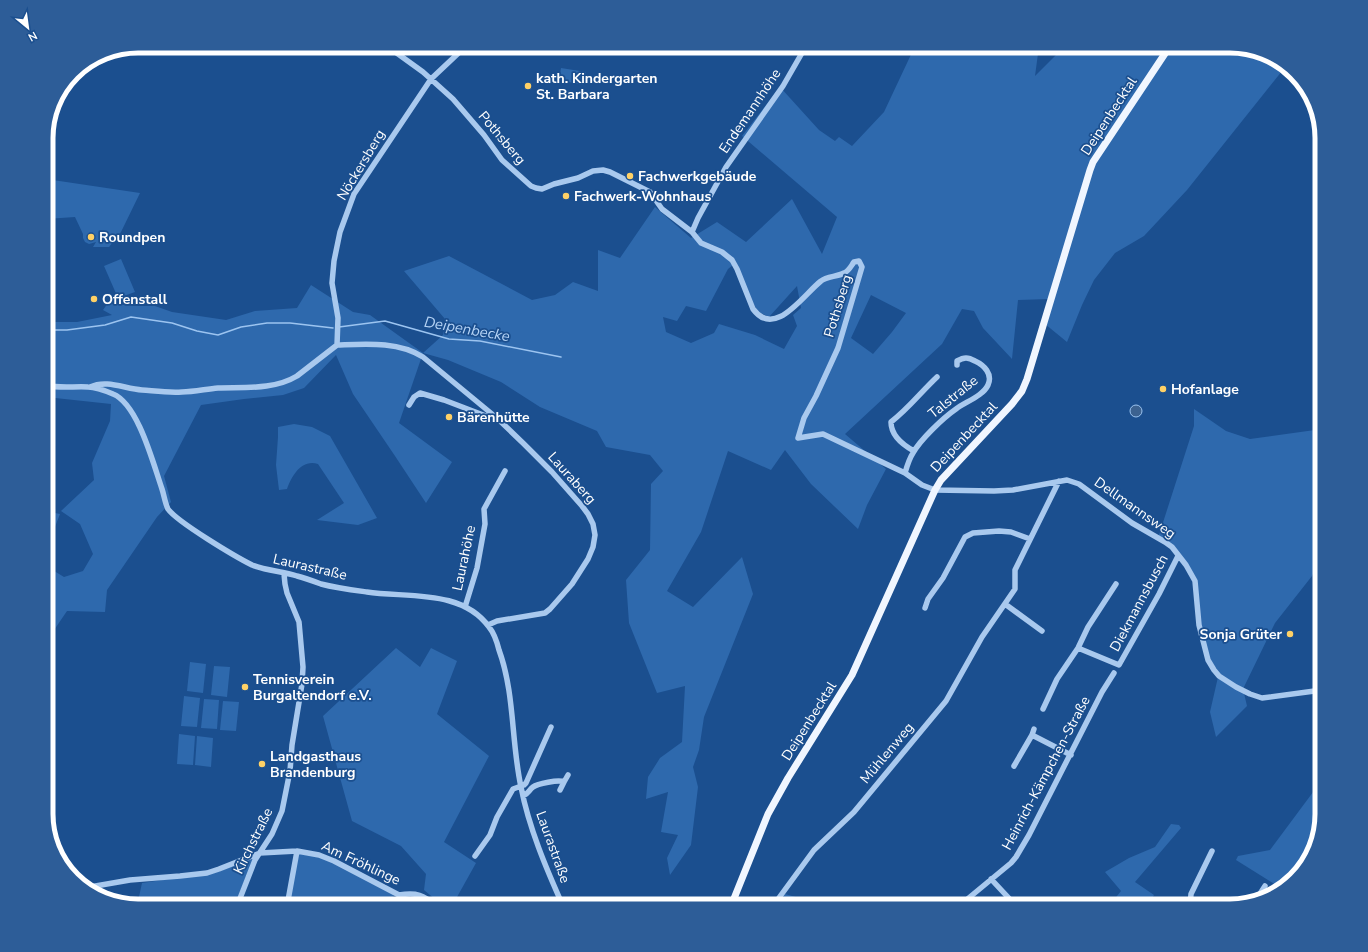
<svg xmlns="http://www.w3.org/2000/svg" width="1368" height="952" font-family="'Nunito Sans',sans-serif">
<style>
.green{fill:#2e69ad;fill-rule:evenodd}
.water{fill:#3c6290;stroke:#9cc4f0}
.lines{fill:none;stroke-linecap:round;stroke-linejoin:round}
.stream{stroke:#9cc4f0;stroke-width:1.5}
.minor{stroke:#a9c9ee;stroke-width:5.5}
.major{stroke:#f0f6ff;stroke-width:7}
.poi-dot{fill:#ffd166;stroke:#1b4f8f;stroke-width:1.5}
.labels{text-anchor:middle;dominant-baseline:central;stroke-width:3.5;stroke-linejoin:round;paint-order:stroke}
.poi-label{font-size:14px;font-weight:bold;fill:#fff;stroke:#1b4f8f;text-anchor:start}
.street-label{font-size:14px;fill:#fff;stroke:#1b4f8f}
.water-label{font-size:15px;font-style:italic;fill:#b5d3f5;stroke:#1b4f8f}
.rim{fill:none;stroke:#fff;stroke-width:5}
</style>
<rect width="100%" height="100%" fill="#1b4f8f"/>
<path class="green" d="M915 46H1039L1035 76 1065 46H1170L1097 152 1049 299 1018 300 1012 359 983 328 974 311 962 309 942 344 845 434 886 469 867 505 858 529 811 484 785 450 771 470 728 451 701 532 667 591 693 607 742 557 753 594 704 717 699 750 693 767 698 787 691 845 670 875 667 858 678 835 661 832 668 792 646 799 648 777 660 758 682 742 685 686 657 693 629 623 626 580 650 550 651 484 663 471 650 455 606 447 597 431 540 407 501 382 448 360 423 353 399 423 452 462 426 503 395 456 353 394 336 355 304 388 283 395 244 399 201 405 164 476 171 502 157 517 107 590 105 612 67 611 48 639 46 638V566L64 577 83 571 93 554 80 524 61 511 94 480 92 463 110 421 111 404 46 397V322H77L112 315 103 310 108 303 134 306H155L172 312 226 320 255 311 297 308 311 285 353 312 370 315 423 353 443 335 445 319 404 271 449 256 532 300 555 295 573 282 598 291V250L620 258 655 207 691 238 717 222 746 242 792 199 822 254 837 217 742 136 780 87 819 130 835 141 839 137 852 146 884 112ZM733 265 757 311 769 317 797 286 801 308 793 315 797 326 784 349 755 335 719 324 714 333 691 343 666 332 663 317 677 321 686 306 706 311 728 269ZM871 295 906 313 892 332 873 354 851 338Z
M1171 46H1230L1281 62 1285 65 1282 71 1187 190 1144 236 1115 253 1094 280 1082 305 1067 342 1045 324 1093 168Z
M561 68 586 72 583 85 559 80Z
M46 179 140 193 121 232 109 247H93L96 242 89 244 85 242 83 238V234L75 217 46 219Z
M121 259 135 292 118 298 104 266Z
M1194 409 1226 431 1250 439 1322 429V553L1312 576 1275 623 1243 689 1247 706 1216 737 1210 712 1218 677 1209 659 1200 625 1195 581 1172 547 1158 538 1194 426Z
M294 424 312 427 330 436 377 518 358 525 317 520 344 503 318 464C301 459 292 476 287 489L279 490 276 465 278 437V427Z
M55 513 60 514 46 550V519Z
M396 648 420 667 431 648 457 661 437 714 489 756 444 842 476 863 452 906H443L424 890 426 874 401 846 352 821 323 716Z
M190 662 206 664 203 693 187 691Z
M214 666 230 667 227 697 211 695Z
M184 696 200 698 197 727 181 726Z
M204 699 219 700 217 729 201 728Z
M223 701 239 702 236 731 220 730Z
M179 734 195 736 193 765 177 764Z
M197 736 213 738 211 767 195 765Z
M1322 780V815L1308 861 1302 869 1281 888 1236 860 1238 856 1270 850Z
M1171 824 1179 825 1181 828 1135 882 1154 895 1148 906H1109L1121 891 1105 872 1129 858 1155 847Z
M298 852 319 856 395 894 385 906H288Z
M253 859 234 906H137L142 883 217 872Z
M785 894 817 903 814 906H777Z"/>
<path class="water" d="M1130 411a6 6 0 1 1 12 0a6 6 0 1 1-12 0Z"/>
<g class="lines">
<path class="stream" d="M339 327 385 321 449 339 480 341 561 357
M46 330H67L105 325 131 317 172 323 197 331 218 335 241 327 267 323H290L333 328"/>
<path class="minor" d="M387 46 423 72 453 99 484 135 502 160 531 186 536 188 542 189 554 184 578 178 593 171 603 170 610 172 650 192 662 209 692 232 701 243 722 252 732 260 737 269 753 309C775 339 803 295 821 281 827 276 837 277 844 273 849 271 851 266 854 262L859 261 862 267 838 348 816 396 804 418 798 438 823 434 905 473 922 485 935 490 994 491 1013 490 1067 480 1079 484 1132 523 1165 542 1172 547 1186 565 1195 581 1199 625 1208 660 1214 670 1219 676 1236 687 1250 694 1262 698 1322 690
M692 232 698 218 726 167 783 86 806 46
M337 345C365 344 398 341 423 357L498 419 524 444 552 472 582 506 588 514 593 524 595 535 593 547 588 559 572 584 550 609 545 613 497 621 488 625
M337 345 338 318 332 283 334 261 340 232 354 194 431 79 466 46
M46 385C60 389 74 386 88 387 95 387 106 391 113 394 138 404 153 463 162 489 164 495 165 503 168 509 177 522 236 557 252 565 267 571 282 571 297 576 305 578 313 581 321 584 336 588 352 590 367 592 407 598 462 589 489 627 494 633 497 642 499 650 515 694 511 741 521 787 529 828 546 868 563 906
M90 387C107 379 125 389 142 390 155 391 168 393 182 392 194 392 206 389 218 388 244 387 274 390 297 376L337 345
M409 405 414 397 420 393 444 400 491 418 498 419
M914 451C903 445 891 435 891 422 908 409 921 392 937 377
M905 473C907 466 909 459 913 453 920 440 943 418 956 409 965 402 983 396 988 385 993 374 984 365 975 361 968 357 964 357 957 361V365
M1005 604 1042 631
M465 607 477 568 485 524 484 509 505 471
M925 608 928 599 943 578 965 537 973 533 999 531 1011 532 1030 539
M1078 648 1119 665 1159 594 1178 556
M1043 709 1057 679 1078 648 1088 627 1116 584
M1032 735 1071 755
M1014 766 1032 735 1034 729
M560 790 564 782
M523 796C528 794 529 790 533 787 537 784 559 779 564 782L568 775
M475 856 490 835 497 817 513 789 524 785 526 783 551 727
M991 879 1016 906
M84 888 130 880 180 876 207 873 219 869 260 853 297 851 319 855 334 861 399 895C417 892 423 895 437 906
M1256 900 1265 886
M237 906 255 860 272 834 282 811 290 771 292 745 302 684 303 667 299 622 287 593 285 584 284 574
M287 906 297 851
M773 906 814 850 854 812 946 701 982 637 1015 589V570L1059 481
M959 906 1011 863 1016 857 1029 835 1102 692 1114 673
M1031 906 1042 902
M1055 906 1058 901 1072 906
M1190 906 1191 894 1212 851"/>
<path class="major" d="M731 906 768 814 788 778 852 675 935 490 941 480 1012 404 1022 391 1027 379 1090 170 1093 162 1170 46"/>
</g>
<g class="poi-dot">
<circle cx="528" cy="86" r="4"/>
<circle cx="630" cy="176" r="4"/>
<circle cx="566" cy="196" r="4"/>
<circle cx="91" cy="237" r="4"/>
<circle cx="94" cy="299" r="4"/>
<circle cx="1163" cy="389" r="4"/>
<circle cx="449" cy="417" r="4"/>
<circle cx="1290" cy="634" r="4"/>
<circle cx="245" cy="687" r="4"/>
<circle cx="262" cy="764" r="4"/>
</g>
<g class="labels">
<g class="poi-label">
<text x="536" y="78">kath. Kindergarten<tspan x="536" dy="16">St. Barbara</tspan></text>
<text x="638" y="176">Fachwerkgebäude</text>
<text x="574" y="196">Fachwerk-Wohnhaus</text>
<text x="99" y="237">Roundpen</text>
<text x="102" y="299">Offenstall</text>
<text x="1171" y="389">Hofanlage</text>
<text x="457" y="417">Bärenhütte</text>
<text x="1282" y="634" text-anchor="end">Sonja Grüter</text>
<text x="253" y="679">Tennisverein<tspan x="253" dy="16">Burgaltendorf e.V.</tspan></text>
<text x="270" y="756">Landgasthaus<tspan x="270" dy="16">Brandenburg</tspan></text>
</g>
<g class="street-label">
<text transform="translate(750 111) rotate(-56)">Endemannhöhe</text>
<text transform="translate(1109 116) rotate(-57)">Deipenbecktal</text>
<text transform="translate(502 138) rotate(50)">Pothsberg</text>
<text transform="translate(361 165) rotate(-59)">Nöckersberg</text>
<text transform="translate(838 306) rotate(-73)">Pothsberg</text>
<text transform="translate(953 397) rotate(-39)">Talstraße</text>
<text transform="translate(964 437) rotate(-47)">Deipenbecktal</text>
<text transform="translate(572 478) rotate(48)">Lauraberg</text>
<text transform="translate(1135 508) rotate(35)">Dellmannsweg</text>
<text transform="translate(464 558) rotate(-78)">Laurahöhe</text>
<text transform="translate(310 567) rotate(13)">Laurastraße</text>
<text transform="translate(1139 603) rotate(-62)">Diekmannsbusch</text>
<text transform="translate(809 721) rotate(-58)">Deipenbecktal</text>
<text transform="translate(887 753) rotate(-50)">Mühlenweg</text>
<text transform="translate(1046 773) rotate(-62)">Heinrich-Kämpchen-Straße</text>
<text transform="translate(253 841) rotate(-64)">Kirchstraße</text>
<text transform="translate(553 847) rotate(70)">Laurastraße</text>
<text transform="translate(361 863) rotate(25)">Am Fröhlinge</text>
</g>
<g class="water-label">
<text transform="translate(467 329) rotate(10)">Deipenbecke</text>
</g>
</g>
<path d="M0 0H1368V952H0ZM138 53H1230A85 85 0 0 1 1315 138V814A85 85 0 0 1 1230 899H138A85 85 0 0 1 53 814V138A85 85 0 0 1 138 53Z" fill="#2d5d98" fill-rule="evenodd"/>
<path class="rim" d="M138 53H1230A85 85 0 0 1 1315 138V814A85 85 0 0 1 1230 899H138A85 85 0 0 1 53 814V138A85 85 0 0 1 138 53Z"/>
<g transform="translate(28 28) rotate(151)" stroke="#1b4f8f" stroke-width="3" paint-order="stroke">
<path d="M0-3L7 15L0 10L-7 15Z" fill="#ffffff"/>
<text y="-6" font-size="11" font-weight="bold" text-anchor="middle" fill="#ffffff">N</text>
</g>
</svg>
